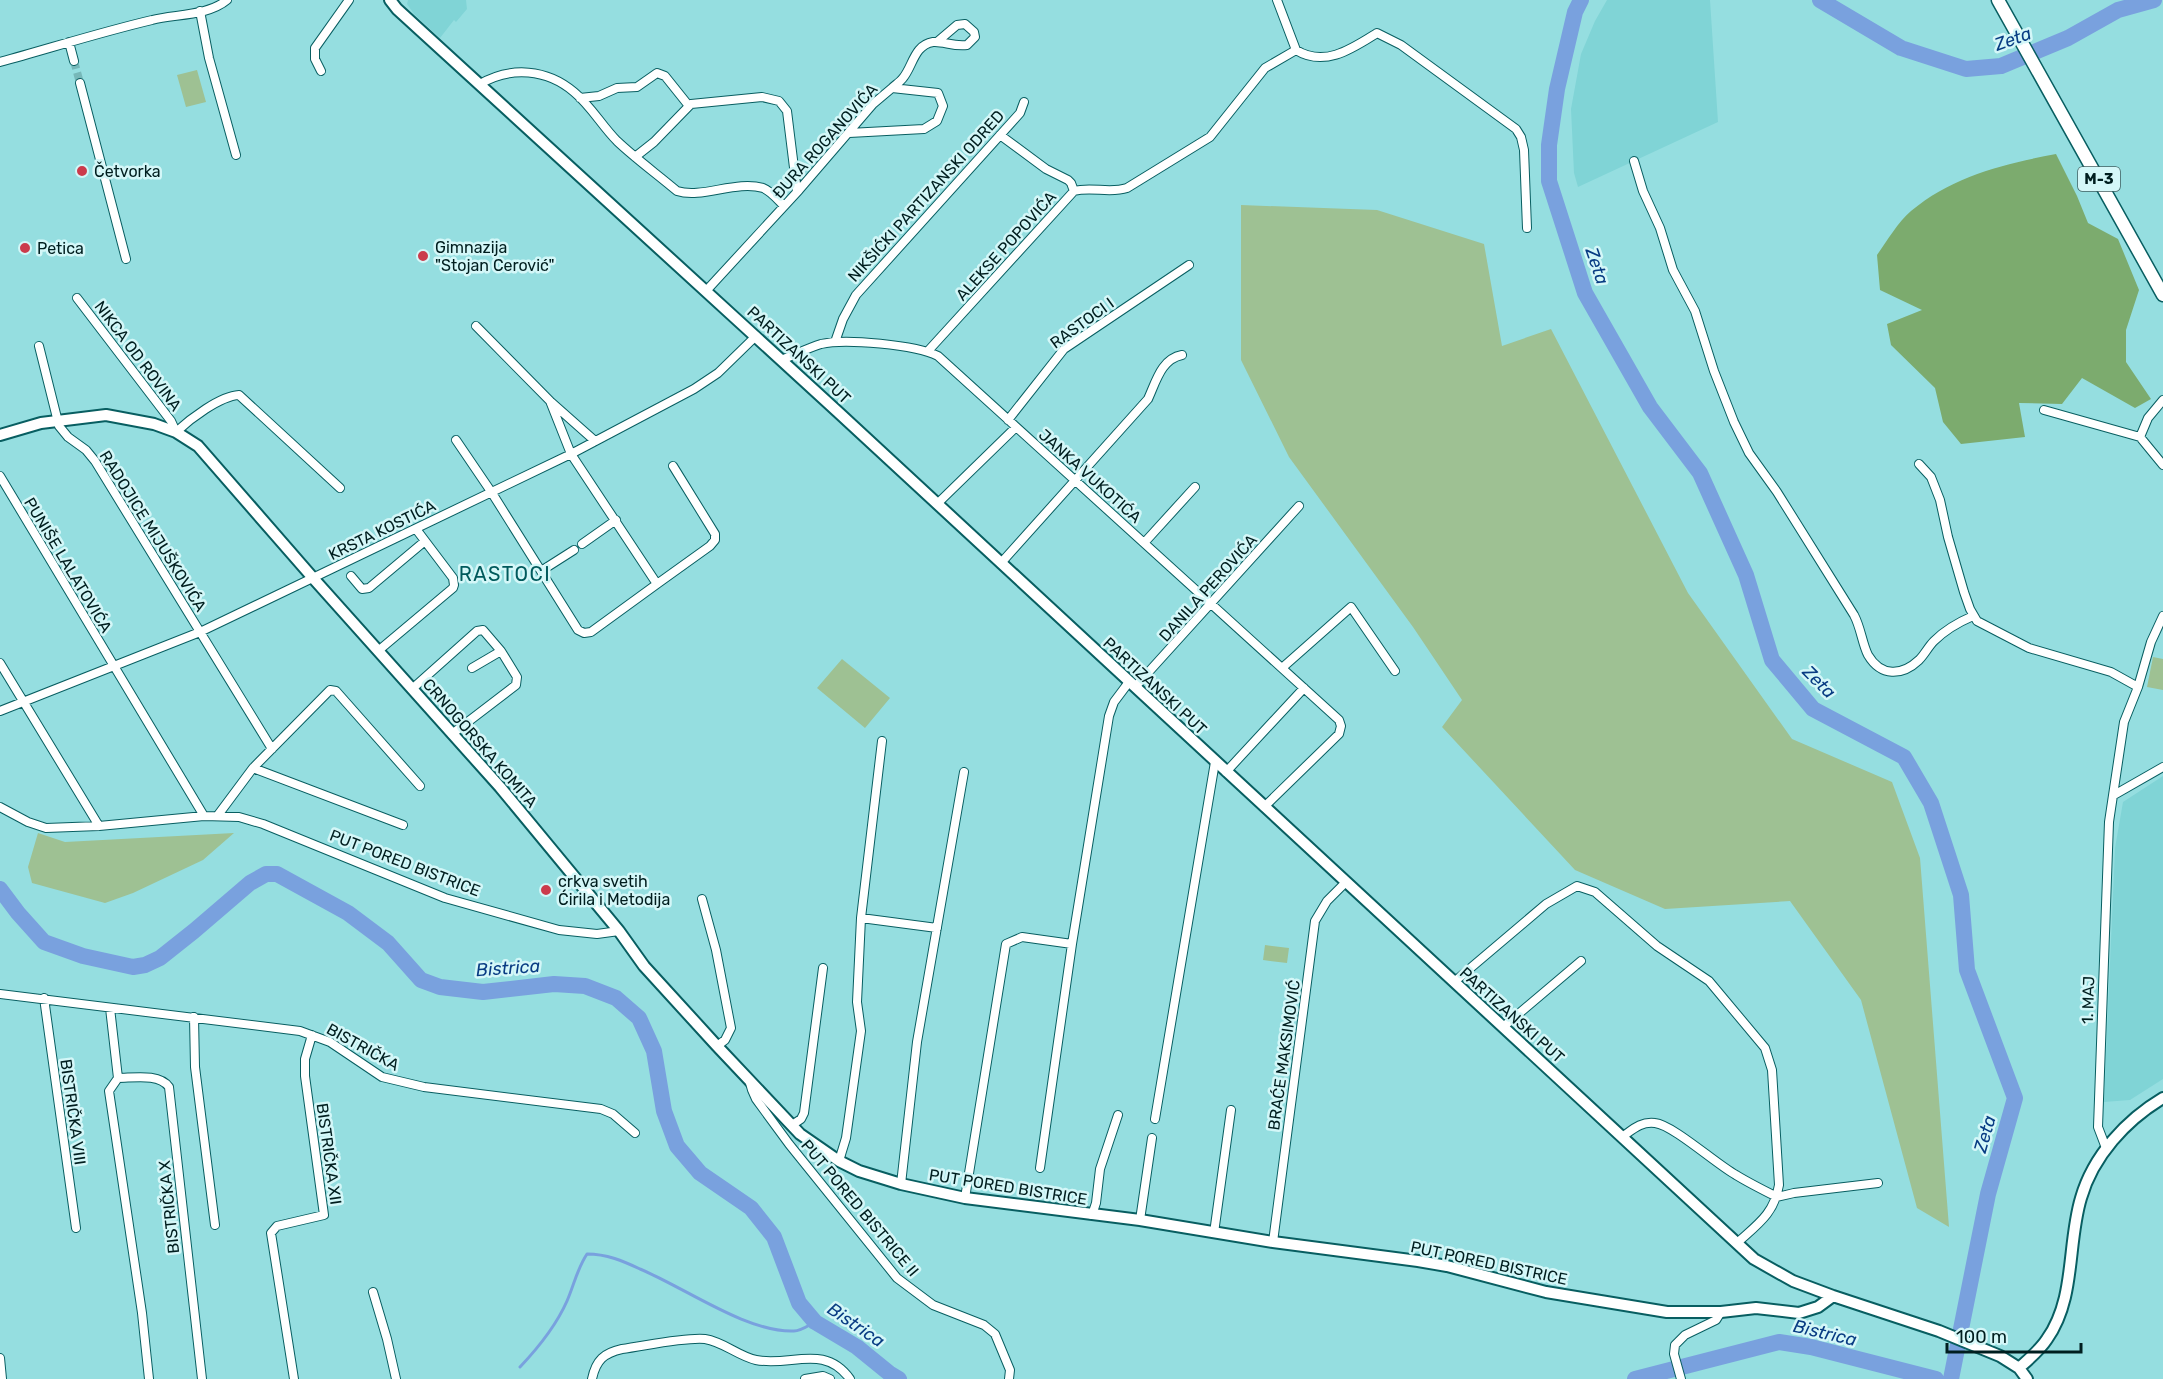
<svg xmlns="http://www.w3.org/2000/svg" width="2163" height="1379" font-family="Rubik,sans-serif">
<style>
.built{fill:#80d4d6}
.green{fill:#9ec193}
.forest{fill:#7cab6e}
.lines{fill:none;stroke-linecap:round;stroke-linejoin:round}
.stream{stroke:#79a1de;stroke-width:3}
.river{stroke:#79a1de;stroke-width:16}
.street-tunnel{stroke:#77b8b9;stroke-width:8;stroke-dasharray:8 4;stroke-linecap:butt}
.street-casing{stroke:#085e61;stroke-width:10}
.secondary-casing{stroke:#085e61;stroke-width:14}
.primary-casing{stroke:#085e61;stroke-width:15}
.street{stroke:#fff;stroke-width:8}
.secondary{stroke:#fff;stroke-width:10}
.primary{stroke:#fff;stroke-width:12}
.poi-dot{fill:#cb3b4c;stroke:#d4f7f8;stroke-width:2}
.labels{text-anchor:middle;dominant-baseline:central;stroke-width:5;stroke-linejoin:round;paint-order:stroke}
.shield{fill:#d4f7f8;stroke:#405f60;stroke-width:1.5}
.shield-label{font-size:15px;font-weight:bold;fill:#001e1f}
.street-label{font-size:16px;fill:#001e1f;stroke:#d4f7f8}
.poi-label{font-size:16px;fill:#001e1f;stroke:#d4f7f8;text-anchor:start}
.water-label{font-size:18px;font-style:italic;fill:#083c83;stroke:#d4f7f8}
.quarter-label{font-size:20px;letter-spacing:1.5px;fill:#005a5c;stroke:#d4f7f8}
</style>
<rect width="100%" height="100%" fill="#95dee0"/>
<path class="built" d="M408 0H466L467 9 456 22 454 20 440 38 414 14 407 4Z
M1607 0H1710L1718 122 1578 187 1574 173 1571 109 1581 54 1595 21Z
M2163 776V1079L2130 1100 2104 1102 2115 848 2123 802Z"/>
<path class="green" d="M197 70 206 102 186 107 177 75Z
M1241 205 1377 210 1484 244 1502 346 1551 329 1688 593 1792 739 1892 782 1920 858 1949 1227 1917 1208 1861 1000 1790 901 1665 909 1575 870 1442 727 1462 700 1413 627 1289 457 1241 360Z
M2153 657 2163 659V690L2147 687Z
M842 659 890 698 865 728 817 688Z
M38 833 65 842 234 833 203 860 133 893 105 903 32 883 28 867Z
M1265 945 1289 948 1287 963 1263 960Z"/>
<path class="forest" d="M2056 154 2077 196 2088 223 2118 239 2139 290 2126 330V362L2151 399 2135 408 2082 378 2062 404 2019 403 2025 437 1961 444 1943 422 1935 388 1891 345 1887 324 1922 310 1880 290 1877 255C1887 241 1898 222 1911 211 1953 176 2004 164 2056 154Z"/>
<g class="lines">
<path class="stream" d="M520 1367C538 1348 556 1326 567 1301 574 1285 577 1269 587 1254 607 1254 623 1261 640 1269 684 1287 747 1333 794 1331 801 1331 809 1325 815 1322"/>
<path class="river" d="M1581 0 1575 12 1557 89 1549 145V181L1585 293 1650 407 1700 473 1746 575 1772 660 1813 709 1904 757 1931 803 1961 895 1967 970 2015 1098 1988 1194 1951 1379
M1820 0 1901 48 1966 69 2001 66 2068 38 2118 10 2154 0
M0 889 18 913 44 942 83 956 133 967 145 965 160 958 194 931 250 883 266 874H277L348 913 388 943 421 980 440 987 483 992 554 984 585 986 616 998 639 1018 654 1051 664 1111 677 1146 700 1173 751 1208 774 1237 799 1303 815 1322 857 1347 889 1373 899 1379
M1635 1379 1779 1342 1811 1347 1936 1379"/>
<path class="street-tunnel" d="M74 61 80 83"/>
<g class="street-casing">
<path id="street" d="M1277 0 1296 50C1325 68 1353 48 1377 33L1401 45 1516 129 1521 137 1524 150 1527 228
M200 11 209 58 236 155
M69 42 74 61
M0 62C51 48 101 32 152 20 175 14 208 16 227 0
M321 71 315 59V48L349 0
M80 83 126 259
M480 84C511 66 547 69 574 92 591 106 602 126 617 141 636 159 657 174 677 191 702 199 736 180 763 188 771 191 778 200 784 206
M892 88C895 85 900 82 903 78 913 66 914 45 933 42 943 41 954 47 967 45L975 37 974 32 965 24 957 25 937 42
M580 98 599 96 617 88 637 87 657 73 665 76 689 106
M1000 135 1046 169 1068 180 1071 183 1074 191
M635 157 654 142 691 104 762 97 779 101 787 111 797 192
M1634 161 1643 191 1660 228 1673 270 1695 311 1714 371 1734 422 1749 453 1777 492 1854 615C1861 628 1862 643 1868 655 1881 677 1902 676 1919 660 1925 654 1928 647 1934 641 1945 630 1959 622 1973 616
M706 291 799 190 873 104 892 88 938 93 943 106 937 121 924 129 849 133
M77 298 171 421 176 432C190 419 220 396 239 395L340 488
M835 342 843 319 856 295 1020 113 1024 102
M39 346 59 426 68 437 86 450 95 461 272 749
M928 351 1074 191C1092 186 1109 194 1127 188L1210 137 1265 68 1296 50
M781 360C794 355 808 348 821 344 845 338 916 345 938 356L1339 720 1341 726 1339 734 1264 807
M2163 400 2148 418 2140 437 2163 465
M551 402 595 441
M2044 410 2140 437
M1008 420 1064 349 1189 265
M456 440 492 493 578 630 584 633 591 632 657 584 571 454 550 401 476 326
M1919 464 1931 477 1940 500 1948 537 1964 592 1970 609 1977 621 2029 648 2111 672 2138 687
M0 476 204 816 239 817 263 824 445 898 559 930 597 934 619 931
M937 504 1016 427
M1144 543 1195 487
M582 544 616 520
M1001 563 1148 399C1156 382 1161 359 1182 355
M541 571 574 550
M351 576 362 589 369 588 425 541
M657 584 710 546 715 540V534L673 466
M378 651 453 588 454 585 453 578 416 529
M0 663 99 826
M1282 668 1351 607 1395 671
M1135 687 1299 506
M412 689 477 631 483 630 501 651 472 668
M0 711 200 632 571 454 694 389 718 373 756 336
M452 734 516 685 517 677 501 651
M253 768 403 825
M1226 772 1304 688
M2114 795 2163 767
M0 807 28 822 46 828 99 826 204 816
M218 815 253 768 330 690 336 691 420 786
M702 899 716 950 731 1028 725 1040 717 1046
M861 918 937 928
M1454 982 1546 904 1577 886 1595 892 1657 946 1709 981 1765 1048 1772 1070 1779 1185C1774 1214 1758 1224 1737 1243
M0 994 300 1031 330 1042 382 1077 424 1087 601 1109 613 1114 635 1133
M44 998 76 1228
M110 1008 118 1078 109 1091 142 1313 149 1379
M194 1017 195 1067 215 1225
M1503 1027 1581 961
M118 1078C133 1078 159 1073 169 1087L202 1379
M750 1083 752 1090 756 1099 789 1144 897 1278 933 1305 984 1325 995 1334 1010 1370 1009 1379
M1155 1119 1215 762
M792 1125 801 1119 804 1113 823 968
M1622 1137C1632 1130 1641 1121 1655 1123 1673 1125 1716 1164 1736 1175 1749 1183 1763 1190 1777 1197L1794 1193 1878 1183
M2106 1148 2098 1127 2109 822 2124 722 2138 687 2151 642 2163 616
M839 1161 846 1138 861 1031 857 1002 861 918 882 741
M1040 1168 1072 944 1109 716 1114 702 1129 682
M901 1184 917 1042 964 772
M965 1198 1006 944 1022 937 1072 944
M1092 1215 1096 1203 1100 1169 1118 1115
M1140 1220 1152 1138
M1214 1233 1231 1110
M1273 1242 1315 921 1327 901 1345 883
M373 1292 387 1339 396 1379
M0 1358 2 1379
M294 1379 271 1233 277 1226 324 1215 305 1076V1059L312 1035
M592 1379C596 1360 604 1353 622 1349 645 1346 684 1337 705 1339 724 1342 738 1356 756 1360 791 1367 824 1343 850 1379
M805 1379 823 1376 830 1379
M1681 1379 1674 1354 1675 1345 1685 1335 1716 1320 1721 1312"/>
</g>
<g class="secondary-casing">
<path id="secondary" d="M390 0 397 9 838 412 1754 1259 1793 1281 1833 1296 1939 1331 2000 1356 2019 1368 2027 1379
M0 435 41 423 106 415 154 424 176 432 198 446 313 578 500 787 619 931 644 966 717 1046 800 1134 839 1161 859 1171 901 1184 965 1198 1140 1220 1273 1242 1418 1261 1447 1266 1546 1292 1667 1312H1721L1756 1308 1799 1313 1818 1307 1833 1296
M2019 1368C2029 1359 2040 1350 2047 1339 2076 1298 2067 1244 2081 1198 2093 1156 2126 1120 2163 1098"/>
</g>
<g class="primary-casing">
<path id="primary" d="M1998 0 2163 295"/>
</g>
<use href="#street" class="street"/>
<use href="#secondary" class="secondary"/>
<use href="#primary" class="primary"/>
</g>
<g class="poi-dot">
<circle cx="82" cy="171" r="6"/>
<circle cx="25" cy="248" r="6"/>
<circle cx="423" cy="256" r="6"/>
<circle cx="546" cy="890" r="6"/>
</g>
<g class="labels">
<rect class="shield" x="2078" y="167" width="42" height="24" rx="4.5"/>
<g class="shield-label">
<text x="2099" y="179">M-3</text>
</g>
<g class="street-label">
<text transform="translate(825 141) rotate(-48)">ĐURA ROGANOVIĆA</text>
<text transform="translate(926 196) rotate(-48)">NIKŠIĆKI PARTIZANSKI ODRED</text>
<text transform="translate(1006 246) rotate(-48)">ALEKSE POPOVIĆA</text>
<text transform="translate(1082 323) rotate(-36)">RASTOCI I</text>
<text transform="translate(799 355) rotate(43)">PARTIZANSKI PUT</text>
<text transform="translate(138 356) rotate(53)">NIKCA OD ROVINA</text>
<text transform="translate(1090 476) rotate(42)">JANKA VUKOTIĆA</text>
<text transform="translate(382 530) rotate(-26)">KRSTA KOSTIĆA</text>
<text transform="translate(153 531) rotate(58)">RADOJICE MIJUŠKOVIĆA</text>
<text transform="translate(68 565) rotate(59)">PUNIŠE LALATOVIĆA</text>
<text transform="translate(1208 588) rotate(-48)">DANILA PEROVIĆA</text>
<text transform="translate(1155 686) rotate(43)">PARTIZANSKI PUT</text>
<text transform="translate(480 743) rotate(49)">CRNOGORSKA KOMITA</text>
<text transform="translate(405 863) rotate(21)">PUT PORED BISTRICE</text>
<text transform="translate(2088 1000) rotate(-88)">1. MAJ</text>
<text transform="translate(1512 1015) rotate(42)">PARTIZANSKI PUT</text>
<text transform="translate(363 1047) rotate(29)">BISTRIČKA</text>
<text transform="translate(1284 1055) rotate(-82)">BRAĆE MAKSIMOVIĆ</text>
<text transform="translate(73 1112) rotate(82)">BISTRIČKA VIII</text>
<text transform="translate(329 1154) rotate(82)">BISTRIČKA XII</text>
<text transform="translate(1008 1187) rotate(9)">PUT PORED BISTRICE</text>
<text transform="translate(169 1207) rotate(-96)">BISTRIČKA X</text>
<text transform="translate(860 1208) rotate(50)">PUT PORED BISTRICE II</text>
<text transform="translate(1489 1263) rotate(12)">PUT PORED BISTRICE</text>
</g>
<g class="poi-label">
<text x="94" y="171">Četvorka</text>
<text x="435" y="247">Gimnazija<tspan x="435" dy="18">"Stojan Cerović"</tspan></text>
<text x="37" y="248">Petica</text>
<text x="558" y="881">crkva svetih<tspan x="558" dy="18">Ćirila i Metodija</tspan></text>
</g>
<g class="water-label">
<text transform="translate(2013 39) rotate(-20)">Zeta</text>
<text transform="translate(1597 266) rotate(71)">Zeta</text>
<text transform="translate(1819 682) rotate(45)">Zeta</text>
<text transform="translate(508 968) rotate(-4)">Bistrica</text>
<text transform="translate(1985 1134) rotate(-74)">Zeta</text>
<text transform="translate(856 1325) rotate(34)">Bistrica</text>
<text transform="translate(1825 1333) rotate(13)">Bistrica</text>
</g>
<g class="quarter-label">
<text x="505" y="574">RASTOCI</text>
</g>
</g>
<path d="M1947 1343v9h134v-9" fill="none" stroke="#001e1f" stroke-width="3"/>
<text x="1956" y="1343" font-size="18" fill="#001e1f" stroke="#d4f7f8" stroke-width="4.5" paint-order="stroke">100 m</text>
</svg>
